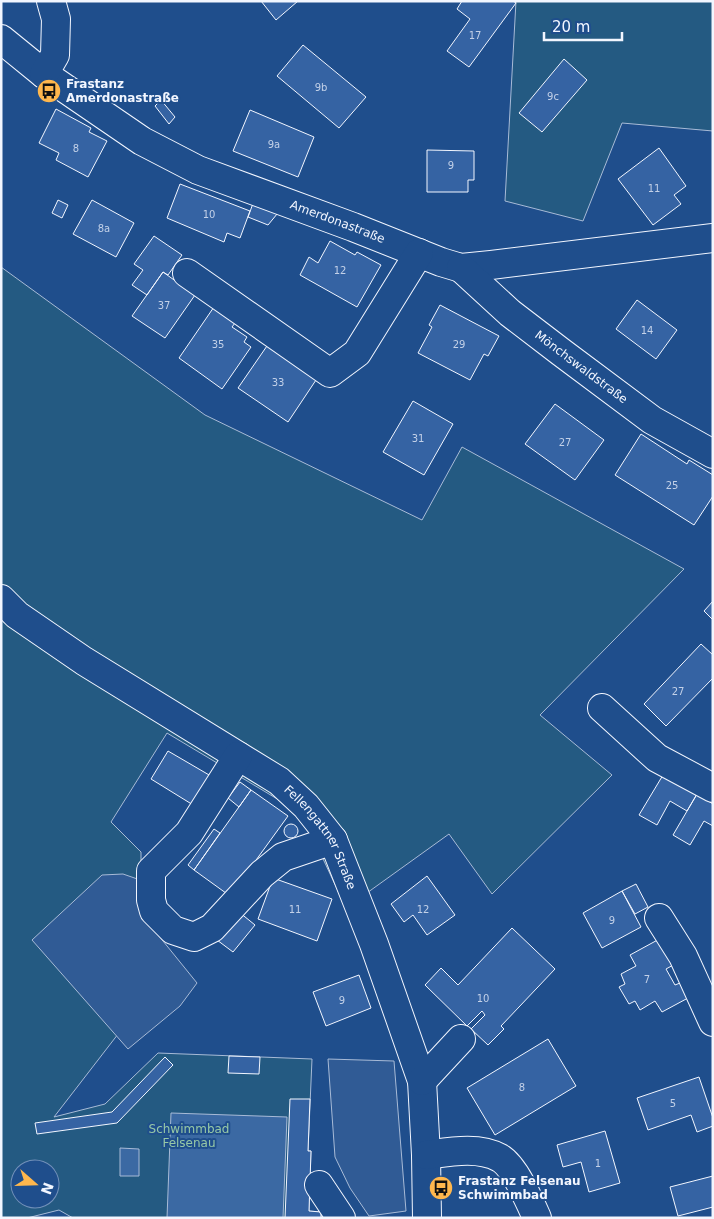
<svg xmlns="http://www.w3.org/2000/svg" width="714" height="1219" font-family="'DejaVu Sans',sans-serif">
<style>
.green{fill:#245a82;stroke:#a8bbd7;fill-rule:evenodd}
.parking{fill:#305b95;stroke:#a8bbd7}
.water{fill:#3b69a3;stroke:#a8bbd7}
.building{fill:#3563a3;stroke:#f2f6ff}
.lines{fill:none;stroke-linecap:round;stroke-linejoin:round}
.minor-casing{stroke:#f2f6ff;stroke-width:30}
.minor{stroke:#1f4e8c;stroke-width:28}
.labels{text-anchor:middle;dominant-baseline:central;stroke-width:4;stroke-linejoin:round;paint-order:stroke}
.number-label{font-size:10px;fill:#c3d1e8}
.poi-label{font-size:12px;font-weight:bold;fill:#f2f6ff;stroke:#1f4e8c;text-anchor:start}
.street-label{font-size:12px;fill:#f2f6ff;stroke:#1f4e8c}
.park-label{font-size:12px;fill:#97c8a6;stroke:#1f4e8c}
</style>
<rect width="100%" height="100%" fill="#1f4e8c"/>
<path class="green" d="M516 1H713V131L622 123 583 221 505 201Z
M1 267 205 415 422 520 462 447 684 569 540 715 612 775 492 894 449 834 346 908 310 831 289 806 167 733 111 822 141 852V921L176 959 54 1117 105 1104 158 1053 312 1059 308 1151H311L309 1211 321 1212V1218H73L59 1210 27 1218H1ZM20 1169H50V1199H20Z"/>
<path class="parking" d="M123 874 146 882V920L197 983 180 1006 128 1049 32 940 102 875Z
M328 1059 394 1061 406 1211 369 1216 350 1188 335 1157Z"/>
<path class="water" d="M171 1113 287 1117 283 1218H167Z
M120 1148 139 1149V1176H120Z"/>
<path class="building" d="M261 1H298L276 20Z
M462 1H513L516 3 469 67 447 51 470 19 457 9Z
M303 45 366 97 339 128 277 76Z
M564 59 587 80 542 132 519 113Z
M161 100 175 117 169 124 155 106Z
M56 109 91 128 89 132 107 141 88 177 56 160 59 153 39 143Z
M250 110 314 137 298 177 233 151Z
M659 148 686 186 674 195 681 204 653 225 618 179Z
M427 150 474 151V180H468V192H427Z
M180 184 250 211 240 238 227 233 224 242 167 218Z
M255 198 282 208 268 225 248 217Z
M58 200 68 205 62 218 52 213Z
M92 200 134 223 116 257 73 234Z
M154 236 182 255 168 275 163 272 147 295 132 285 143 270 134 264Z
M330 241 355 255 357 252 381 265 357 307 300 275 309 257 318 263Z
M163 272 195 295 165 338 132 316Z
M637 300 677 330 656 359 616 329Z
M216 304 238 319 232 327 247 337 244 342 251 347 222 389 179 358Z
M440 305 499 336 488 356 484 354 470 380 418 353 432 327 429 325Z
M269 343 318 377 288 422 238 388Z
M413 401 453 424 424 475 383 452Z
M555 404 604 440 575 480 525 444Z
M641 434 687 464 689 460 713 475V496L694 525 615 475Z
M713 601V620L704 611Z
M701 644 713 655V678L666 726 644 704Z
M168 751 216 779 198 808 151 779Z
M663 775 697 794 687 811 670 801 657 825 639 815Z
M240 782 251 790 239 807 228 798Z
M251 790 288 816 230 896 194 870Z
M697 794 713 804V826L704 821 690 845 673 835Z
M284 831a7 7 0 1 1 14 0a7 7 0 1 1-14 0Z
M214 829 220 833 194 870 188 865Z
M427 876 455 915 427 935 413 915 404 922 391 904Z
M273 878 332 899 317 941 258 919Z
M636 884 648 907 635 914 622 891Z
M622 891 641 927 602 948 583 913Z
M239 912 255 925 233 952 217 940Z
M512 928 555 969 501 1026 504 1029 488 1045 471 1029 485 1015 482 1011 467 1026 425 985 441 968 458 985Z
M663 937 677 963 666 969 675 985 680 983 688 998 662 1012 655 1001 640 1010 635 1001 629 1004 619 987 625 984 621 974 636 966 630 955Z
M359 975 371 1008 326 1026 313 992Z
M548 1039 576 1086 495 1135 467 1088Z
M229 1056 260 1057 259 1074 228 1073Z
M165 1057 173 1065 117 1123 37 1134 35 1123 112 1112Z
M699 1077 713 1118V1126L697 1132 691 1115 648 1130 637 1098Z
M290 1099H310L308 1151H311L309 1211 321 1212V1218H285Z
M605 1131 620 1183 589 1192 581 1162 563 1167 557 1145Z
M713 1176V1207L678 1216 670 1187Z"/>
<g class="lines">
<g class="minor-casing">
<g id="minor">
<path id="s1" d="M1 39 44 74 142 141 198 170 353 227 441 262 461 268 491 265 713 238"/>
<path d="M44 74 55 55 56 19 51 1"/>
<path id="s2" d="M461 268 510 313 561 352 652 420 713 454"/>
<path d="M187 273 330 373 357 353 419 253"/>
<path id="s3" d="M1 599 17 615 84 661 279 781 306 806 333 840 374 944 422 1081 426 1155 427 1218"/>
<path d="M602 708 657 758 713 788"/>
<path d="M238 756 189 833 151 871V900L154 911 173 930 194 937 212 928 262 874 283 857 333 840"/>
<path d="M659 918 683 956 713 1022"/>
<path d="M422 1081 461 1039"/>
<path d="M426 1155C449 1152 478 1146 500 1158 515 1167 530 1202 537 1218"/>
<path d="M319 1185 341 1218"/>
</g>
</g>
<use href="#minor" class="minor"/>
</g>
<defs>
<g id="bus-disc" transform="scale(1.25)"><circle r="9.5" fill="#ffb74d" stroke="#1f4e8c"/><path d="M-5-6H5V4H4V6H2V4H-2V6H-4V4H-5ZM-3.5-4V0h7V-4ZM-3.5 1.2v1.5H-2V1.2ZM2 1.2v1.5H3.5V1.2Z" fill="#111"/></g>
</defs>
<g fill-rule="evenodd">
<use href="#bus-disc" x="49" y="91"/>
<use href="#bus-disc" x="441" y="1188"/>
</g>
<g class="labels">
<g class="number-label">
<text x="475" y="35">17</text>
<text x="321" y="87">9b</text>
<text x="553" y="96">9c</text>
<text x="274" y="144">9a</text>
<text x="76" y="148">8</text>
<text x="451" y="165">9</text>
<text x="654" y="188">11</text>
<text x="209" y="214">10</text>
<text x="104" y="228">8a</text>
<text x="340" y="270">12</text>
<text x="164" y="305">37</text>
<text x="647" y="330">14</text>
<text x="218" y="344">35</text>
<text x="459" y="344">29</text>
<text x="278" y="382">33</text>
<text x="418" y="438">31</text>
<text x="565" y="442">27</text>
<text x="672" y="485">25</text>
<text x="678" y="691">27</text>
<text x="295" y="909">11</text>
<text x="423" y="909">12</text>
<text x="612" y="920">9</text>
<text x="647" y="979">7</text>
<text x="483" y="998">10</text>
<text x="342" y="1000">9</text>
<text x="522" y="1087">8</text>
<text x="673" y="1103">5</text>
<text x="598" y="1163">1</text>
</g>
<g class="poi-label">
<text x="66" y="84">Frastanz<tspan x="66" dy="14">Amerdonastraße</tspan></text>
<text x="458" y="1181">Frastanz Felsenau<tspan x="458" dy="14">Schwimmbad</tspan></text>
</g>
<g class="street-label">
<text stroke="none"><textPath href="#s1" startOffset="386">Amerdonastraße</textPath></text>
<text stroke="none"><textPath href="#s2" startOffset="156">Mönchswaldstraße</textPath></text>
<text stroke="none"><textPath href="#s3" startOffset="404">Fellengattner Straße</textPath></text>
</g>
<g class="park-label">
<text x="189" y="1129">Schwimmbad<tspan x="189" dy="14">Felsenau</tspan></text>
</g>
</g>
<rect width="714" height="1219" fill="none" stroke="#f2f6ff" stroke-width="5"/>
<g transform="translate(35 1184) rotate(110)"><circle r="24" fill="#1f4e8c" stroke="#7391ba"/>
<path d="M0-4L9 19L0 12L-9 19Z" fill="#ffb74d"/>
<text y="-8" font-size="14" font-weight="bold" text-anchor="middle" fill="#f2f6ff">N</text>
</g>
<path d="M544 32v8h78v-8" fill="none" stroke="#f2f6ff" stroke-width="2.5"/>
<text x="552" y="32" font-size="15" fill="#f2f6ff" stroke="#1f4e8c" stroke-width="4" paint-order="stroke">20 m</text>
</svg>
